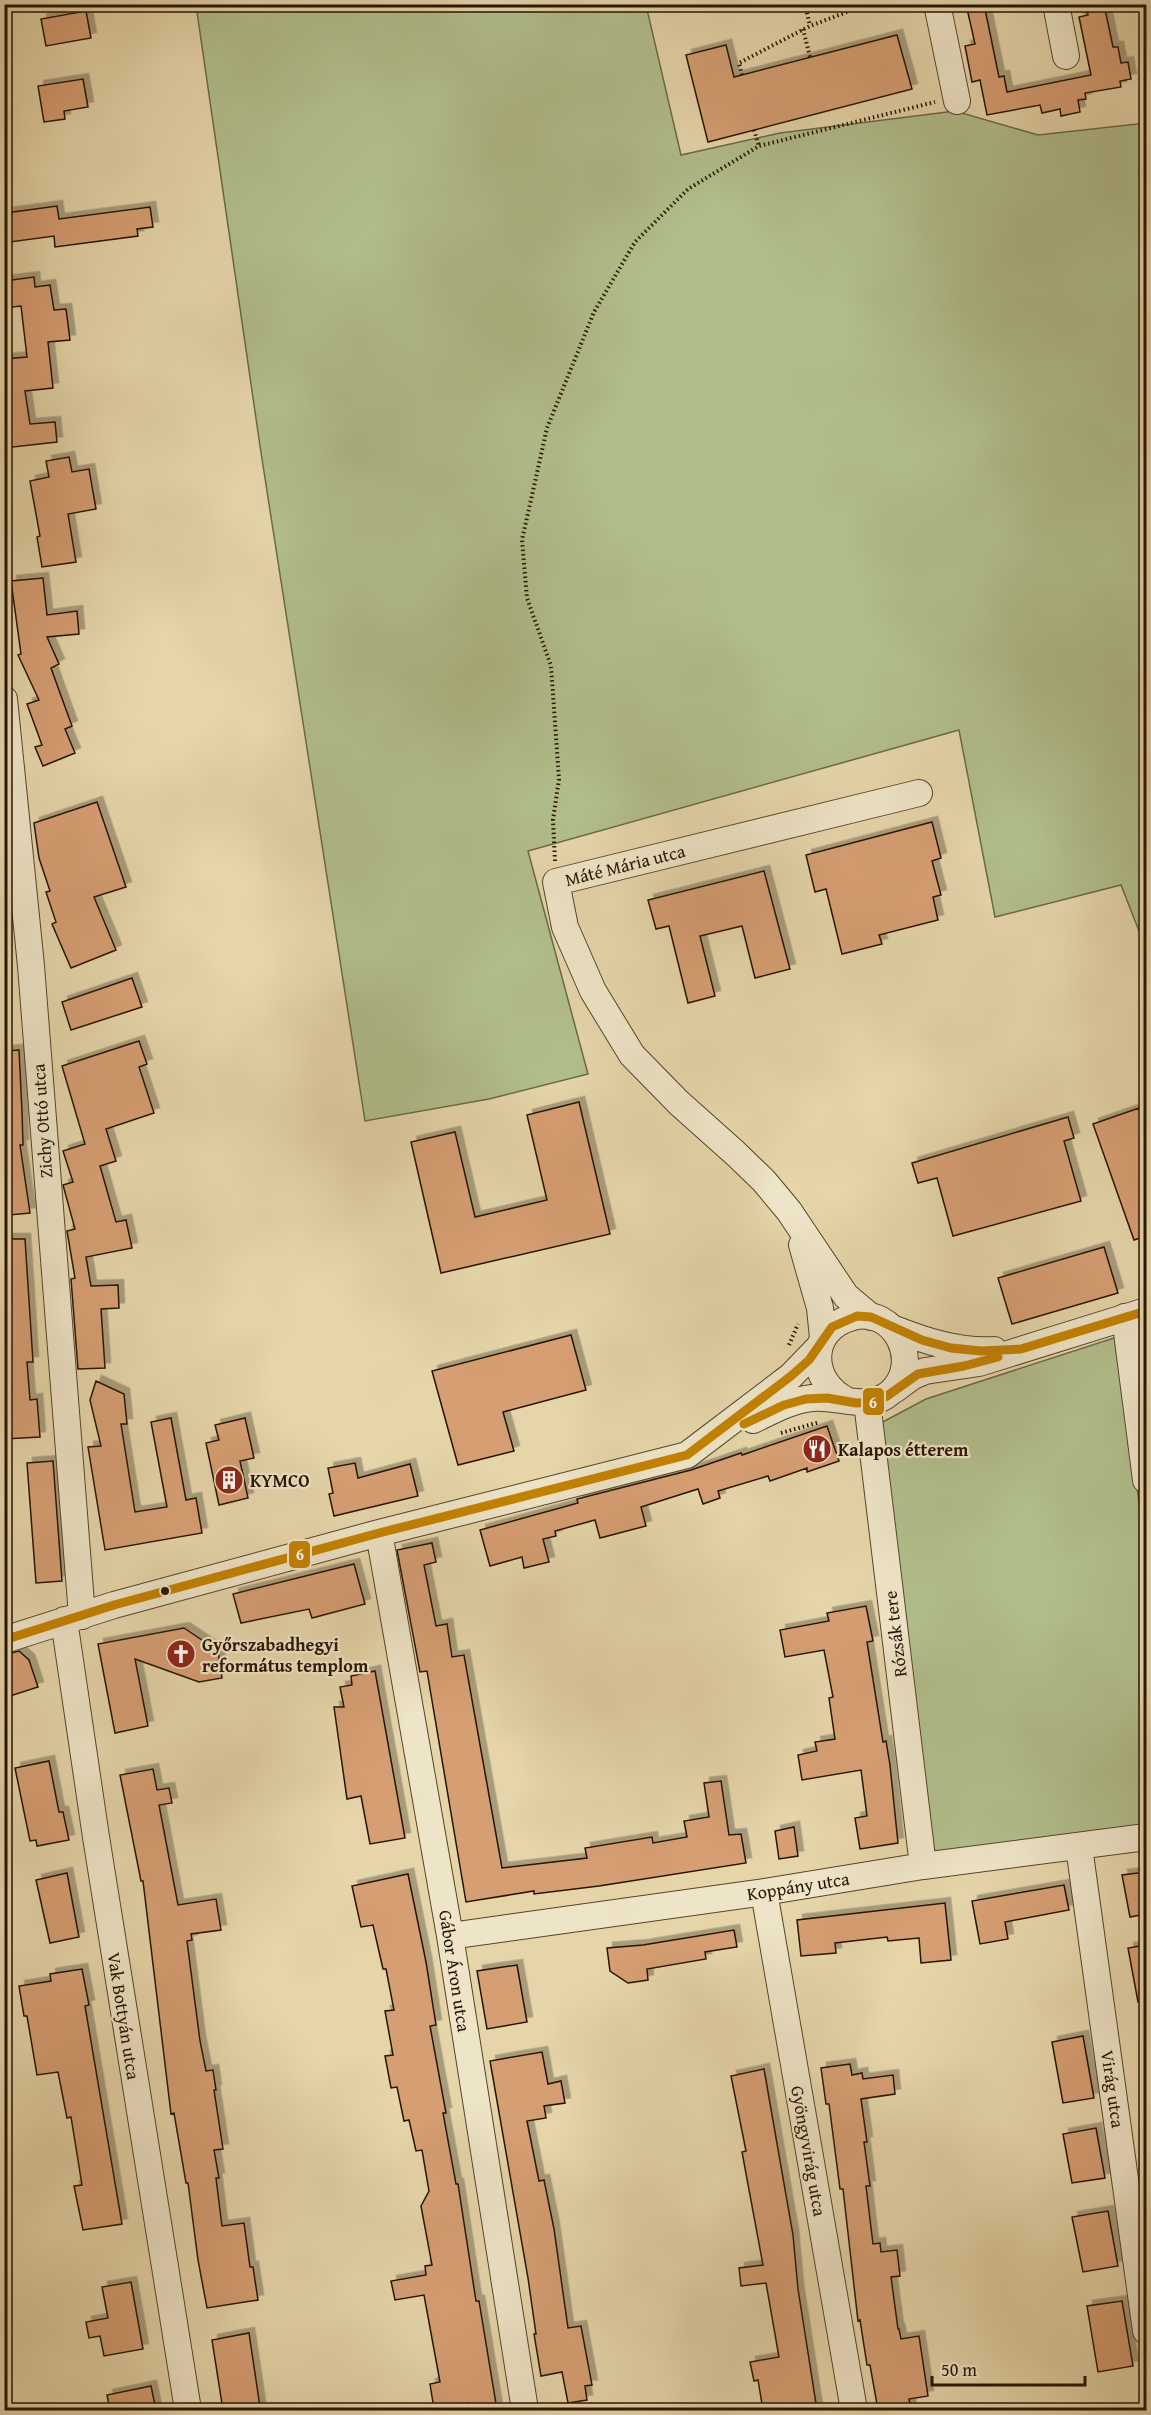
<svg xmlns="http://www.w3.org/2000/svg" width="1151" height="2415" font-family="'Gentium Book Plus',serif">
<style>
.green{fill:#b1be8b;stroke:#6c6946;stroke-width:1.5}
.building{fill:#d69e73;stroke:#271400;stroke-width:1.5;filter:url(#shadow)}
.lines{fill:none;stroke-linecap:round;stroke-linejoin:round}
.minor-casing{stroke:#56442a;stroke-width:28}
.path{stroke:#271400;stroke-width:4;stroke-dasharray:1.5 3;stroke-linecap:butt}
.minor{stroke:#eee4c7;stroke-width:26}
.bus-1-casing{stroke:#eee4c7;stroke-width:14}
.bus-1{stroke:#c38200;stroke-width:9}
.bus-dot{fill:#271400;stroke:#eee4c7;stroke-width:2}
.labels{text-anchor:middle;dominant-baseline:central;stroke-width:4.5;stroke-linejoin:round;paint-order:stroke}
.street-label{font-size:18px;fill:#271400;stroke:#eee4c7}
.poi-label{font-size:18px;font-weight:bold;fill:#271400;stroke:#eee4c7;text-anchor:start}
.line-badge{stroke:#eee4c7;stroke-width:2}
.badge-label{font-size:16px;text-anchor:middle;font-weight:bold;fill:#fff}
</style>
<defs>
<filter id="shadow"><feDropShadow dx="5.5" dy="-5.5" stdDeviation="0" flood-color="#0004"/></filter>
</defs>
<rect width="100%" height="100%" fill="#e5d5a9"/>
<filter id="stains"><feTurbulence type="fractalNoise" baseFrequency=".00333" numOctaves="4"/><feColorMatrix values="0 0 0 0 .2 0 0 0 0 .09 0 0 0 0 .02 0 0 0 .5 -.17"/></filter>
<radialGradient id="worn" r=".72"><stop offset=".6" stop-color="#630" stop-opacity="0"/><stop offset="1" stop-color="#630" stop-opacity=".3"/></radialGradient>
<path class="green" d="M196 5H646L681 155 780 133 955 111 1038 135 1146 123V949L1121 885 995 917 959 730 528 851 588 1074 489 1099 365 1121 260 446Z
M1117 1337 1146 1555V1828L930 1856 879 1424 926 1399Z"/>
<path class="building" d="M966 4H984L999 77 1004 76 1007 92 1091 75 1079 17 1088 15 1086 4H1104L1113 47H1118L1121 63 1128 62 1131 79 1120 81 1121 87 1085 93 1086 99 1078 100 1080 112 1061 116 1060 109 1042 113 1040 105 987 115 980 80 972 82 965 46 975 44Z
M86 11 91 38 46 46 41 19Z
M897 35 912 89 708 142 686 55 726 45 734 77Z
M83 79 88 107 64 111 65 119 44 122 38 86Z
M57 206 59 219 150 207 153 227 137 229 138 236 55 247 54 236 10 242 6 213Z
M34 277 35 287 50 285 54 310 66 309 70 340 48 342 53 388 25 391 30 424 55 422 57 442 4 448V418L10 417 4 359 27 357 21 306 4 308V281Z
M69 457 72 472 89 469 96 509 68 514 76 562 42 567 37 537 40 536 30 481 49 477 46 461Z
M43 578 47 615 77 611 79 634 47 637 59 664 51 668 72 726 65 729 75 753 43 766 35 747 42 745 27 704 39 700 18 655 21 654 11 581Z
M97 802 126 887 94 897 116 950 71 968 52 924 56 922 46 892 50 891 39 858 34 823Z
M932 822 941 858 932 861 941 895 933 897 938 920 879 935 882 944 842 954 826 889 815 892 806 855Z
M764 871 790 969 755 978 742 926 700 936 715 996 688 1003 669 926 656 929 648 900Z
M132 978 142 1007 71 1030 62 1002Z
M139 1041 147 1064 139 1067 154 1113 106 1129 116 1161 100 1166 116 1222 126 1220 132 1248 86 1257 91 1286 118 1285 119 1308 101 1309 105 1368 78 1369 71 1279 75 1278 67 1231 75 1229 63 1185 73 1182 63 1151 85 1144 62 1066Z
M19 1050 22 1112 23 1145H20L30 1213 9 1215 4 1169V1051Z
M579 1102 610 1234 441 1273 411 1142 455 1132 475 1217 547 1200 527 1115Z
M1139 1108 1146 1130V1236L1134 1240 1093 1124Z
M1068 1117 1074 1138 1064 1141 1081 1201 953 1236 937 1178 918 1183 912 1163Z
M4 1239H25L33 1362H27L30 1400 37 1399 40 1437 4 1439Z
M1104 1247 1118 1293 1012 1324 998 1278Z
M571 1335 586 1390 503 1412 514 1451 458 1465 432 1371Z
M96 1381 124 1394 127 1424H121L135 1512 167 1507 151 1422 171 1418 186 1500 196 1498 202 1533 105 1550 88 1447 101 1446 90 1400Z
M245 1418 254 1458 240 1461 248 1498 219 1505 206 1443 219 1440 215 1425Z
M827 1426 839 1461 807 1472V1468L770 1481 768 1476 718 1491 720 1498 703 1504 698 1489 641 1507 646 1526 600 1538 595 1520 555 1531 556 1536 543 1539 549 1562 524 1568 522 1557 490 1566 480 1530 578 1503 577 1499 691 1470 741 1453 742 1455Z
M53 1461 62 1581 36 1583 27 1463Z
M355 1463 358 1478 410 1464 418 1496 334 1516 329 1494 333 1493 328 1468Z
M432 1543 436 1562 424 1565 436 1626 447 1624 452 1657 464 1655 502 1868 587 1858 585 1848 652 1837 653 1843 687 1837 684 1821 709 1817 704 1783 721 1781 729 1835 741 1834 746 1863 599 1886 534 1894V1891L466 1902 427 1671 420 1672 397 1550Z
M354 1564 365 1604 312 1618 309 1609 241 1623 233 1594Z
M866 1606 873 1641 867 1642 883 1742 886 1741 890 1765 898 1843 860 1849 855 1818 867 1816 861 1770 802 1780 798 1755 817 1751 815 1742 835 1739 829 1698 833 1697 824 1650 785 1657 780 1630 829 1621 827 1613Z
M184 1628 218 1651 222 1678 199 1682 135 1659 148 1726 115 1733 98 1644Z
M19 1651 29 1660 38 1687 4 1698V1655Z
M375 1671 405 1838 370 1844 361 1796 347 1799 334 1707H344L340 1687 352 1685 351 1676Z
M49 1761 59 1812H63L69 1840 37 1846 36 1840 30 1841 15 1768Z
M153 1769 157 1790 169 1788 172 1803 159 1805 178 1905 216 1899 221 1930 191 1934 192 1940 187 1941 200 2041 206 2071 213 2070 216 2090H214L223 2149 214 2150 219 2178H216L222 2226 244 2223 250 2267H253L258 2300 207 2308 198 2260 188 2183H186L174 2113 171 2114 143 1881H141L120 1775Z
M794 1827 798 1856 779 1859 775 1831Z
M1146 1872V1914L1130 1917 1122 1875Z
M67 1873 79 1937 50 1943 36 1880Z
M408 1874 426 1962 436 2025 430 2026 446 2113H443L456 2184H458L476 2301H479L497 2410H469L468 2403 434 2409 430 2384 440 2382 424 2295 395 2300 391 2281 426 2275 425 2266 432 2265 421 2206 429 2191 422 2150 416 2151 409 2120 404 2121 397 2087 391 2088 385 2056 393 2055 385 2011 394 2010 386 1969H383L373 1925 361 1927 352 1886Z
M1064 1885 1069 1910 1005 1922 1008 1939 980 1944 972 1901Z
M945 1903 951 1960 921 1963 919 1938 888 1941 887 1937 835 1943 836 1953 801 1956 797 1920Z
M734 1930 737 1947 705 1952 706 1959 647 1969 648 1980 628 1983 610 1971 607 1948 643 1945Z
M1146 1945V2001L1138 2002 1128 1948Z
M517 1965 527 2022 487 2029 477 1971Z
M82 1969 89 2005 85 2006 122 2224 83 2230 74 2186 82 2185 71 2117 67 2118 58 2072 37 2075 27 2016H24L19 1986 51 1981 50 1974Z
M1083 2036 1094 2098 1063 2103 1052 2042Z
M542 2052 548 2084 561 2081 565 2103 544 2106 546 2118 527 2121 539 2181 544 2180 554 2229 568 2328 581 2326 592 2385 585 2386 587 2400 568 2403 562 2372 541 2376 534 2334H536L528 2278 490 2061Z
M850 2064 852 2075 862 2073 863 2079 893 2075 895 2094 861 2099 867 2142H864L870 2186H866L873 2244 880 2243 881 2252 897 2250 900 2276 891 2277 898 2329H899L901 2339 919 2336 928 2396 909 2399 911 2410H878L870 2365H867L860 2320 858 2321 843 2189H840L829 2104H826L821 2068Z
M764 2069 793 2235 798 2289 817 2410H763L758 2380 754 2381 750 2362 779 2357 766 2283 741 2286 739 2268 763 2265 742 2152 746 2151 731 2076Z
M1096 2128 1105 2178 1072 2183 1063 2134Z
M1108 2211 1118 2266 1083 2272 1072 2217Z
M131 2282 143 2349 104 2356 100 2336 89 2338 86 2322 108 2318 102 2287Z
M1122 2301 1133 2366 1098 2372 1087 2306Z
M249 2333 260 2407 223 2410 212 2340Z
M151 2386 156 2410H110L107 2395Z"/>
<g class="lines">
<g class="minor-casing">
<path id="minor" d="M937 4 957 101
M1056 4 1066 56
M4 699 31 966 82 1616
M802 1245 820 1308 823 1338
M871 1317 846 1296 789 1211 764 1181 735 1153 679 1103 632 1055 593 991 565 927 556 882 919 793
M1125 1317 1146 1480
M892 1328C925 1341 958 1352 994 1350
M894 1390 913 1376 925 1371 979 1363 1146 1311
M867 1402 923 1866
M753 1420C772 1411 791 1400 812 1398 839 1395 868 1413 891 1392 923 1363 895 1306 853 1317 807 1329 808 1382 848 1401
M379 1533 450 1936 525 2410
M64 1620 96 1837 188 2410
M4 1640 114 1605 379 1533 687 1455 791 1376 820 1346
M1079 1847 1146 2331
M764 1892 854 2410
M450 1936 764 1892 923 1866 1146 1837"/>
</g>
<path class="path" d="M805 4 810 26
M803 29 810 57
M742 75 739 63 810 26 868 4
M754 130 759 146
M555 861 553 820 559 779 551 666 527 598 522 540 547 428 594 312 635 242 688 189 759 146 935 102
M789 1345 798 1324
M781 1433 820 1422"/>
<use href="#minor" class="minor"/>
<g class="bus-1-casing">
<path id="bus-1" d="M744 1424 784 1405 806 1399 827 1398 856 1403 873 1402 887 1396 918 1374 964 1366 998 1357
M4 1640 114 1605 379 1533 687 1455 791 1376 809 1360 832 1327 857 1316 871 1317 922 1340 951 1348 981 1351 1021 1349 1146 1311"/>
</g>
<use href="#bus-1" class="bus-1"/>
</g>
<defs>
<g id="restaurant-disc" transform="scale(1.5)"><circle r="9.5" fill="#8f2418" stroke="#eee4c7"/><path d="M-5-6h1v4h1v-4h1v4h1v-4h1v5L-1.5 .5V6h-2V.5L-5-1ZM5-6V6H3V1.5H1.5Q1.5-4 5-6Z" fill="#fff"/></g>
<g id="building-disc" transform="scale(1.5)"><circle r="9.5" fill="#8f2418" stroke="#eee4c7"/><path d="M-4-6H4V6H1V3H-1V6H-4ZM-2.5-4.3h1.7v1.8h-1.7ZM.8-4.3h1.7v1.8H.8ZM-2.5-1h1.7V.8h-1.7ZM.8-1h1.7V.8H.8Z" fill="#fff"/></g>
<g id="church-disc" transform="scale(1.5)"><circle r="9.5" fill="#8f2418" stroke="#eee4c7"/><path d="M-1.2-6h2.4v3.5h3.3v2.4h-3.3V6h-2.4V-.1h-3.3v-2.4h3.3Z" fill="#fff"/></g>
</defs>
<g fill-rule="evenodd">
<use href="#restaurant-disc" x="817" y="1449"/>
<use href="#building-disc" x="229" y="1480"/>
<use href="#church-disc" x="181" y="1654"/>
</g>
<circle class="bus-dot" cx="165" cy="1591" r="5"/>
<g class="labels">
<g class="street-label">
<text transform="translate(625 865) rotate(-14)">Máté Mária utca</text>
<text transform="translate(42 1121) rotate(-94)">Zichy Ottó utca</text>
<text transform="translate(895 1634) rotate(-97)">Rózsák tere</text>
<text transform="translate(798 1886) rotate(-9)">Koppány utca</text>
<text transform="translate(455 1971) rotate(81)">Gábor Áron utca</text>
<text transform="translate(124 2016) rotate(81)">Vak Bottyán utca</text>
<text transform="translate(1113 2089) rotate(82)">Virág utca</text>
<text transform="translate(809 2151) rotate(80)">Gyöngyvirág utca</text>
</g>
<g class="poi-label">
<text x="838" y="1449">Kalapos étterem</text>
<text x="250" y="1480">KYMCO</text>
<text x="202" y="1644">Győrszabadhegyi<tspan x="202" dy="21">református templom</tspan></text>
</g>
</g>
<g class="line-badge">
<rect x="862" y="1387" width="23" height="29" rx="6" fill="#c38200"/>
<rect x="288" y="1540" width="23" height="29" rx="6" fill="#c38200"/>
</g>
<g class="badge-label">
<text x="873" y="1408">6</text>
<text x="300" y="1560">6</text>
</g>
<rect width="1151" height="2415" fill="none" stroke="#e5d5a9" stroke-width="24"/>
<rect x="6" y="6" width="1139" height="2403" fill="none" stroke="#271400" stroke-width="3"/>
<rect x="12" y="12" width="1127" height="2391" fill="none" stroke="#271400" stroke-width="1.5"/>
<path d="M932 2376v9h153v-9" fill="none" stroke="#271400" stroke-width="3"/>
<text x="941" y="2376" font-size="18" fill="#271400" stroke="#eee4c7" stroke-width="4.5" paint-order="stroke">50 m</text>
<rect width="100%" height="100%" filter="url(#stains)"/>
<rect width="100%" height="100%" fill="url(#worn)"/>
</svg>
